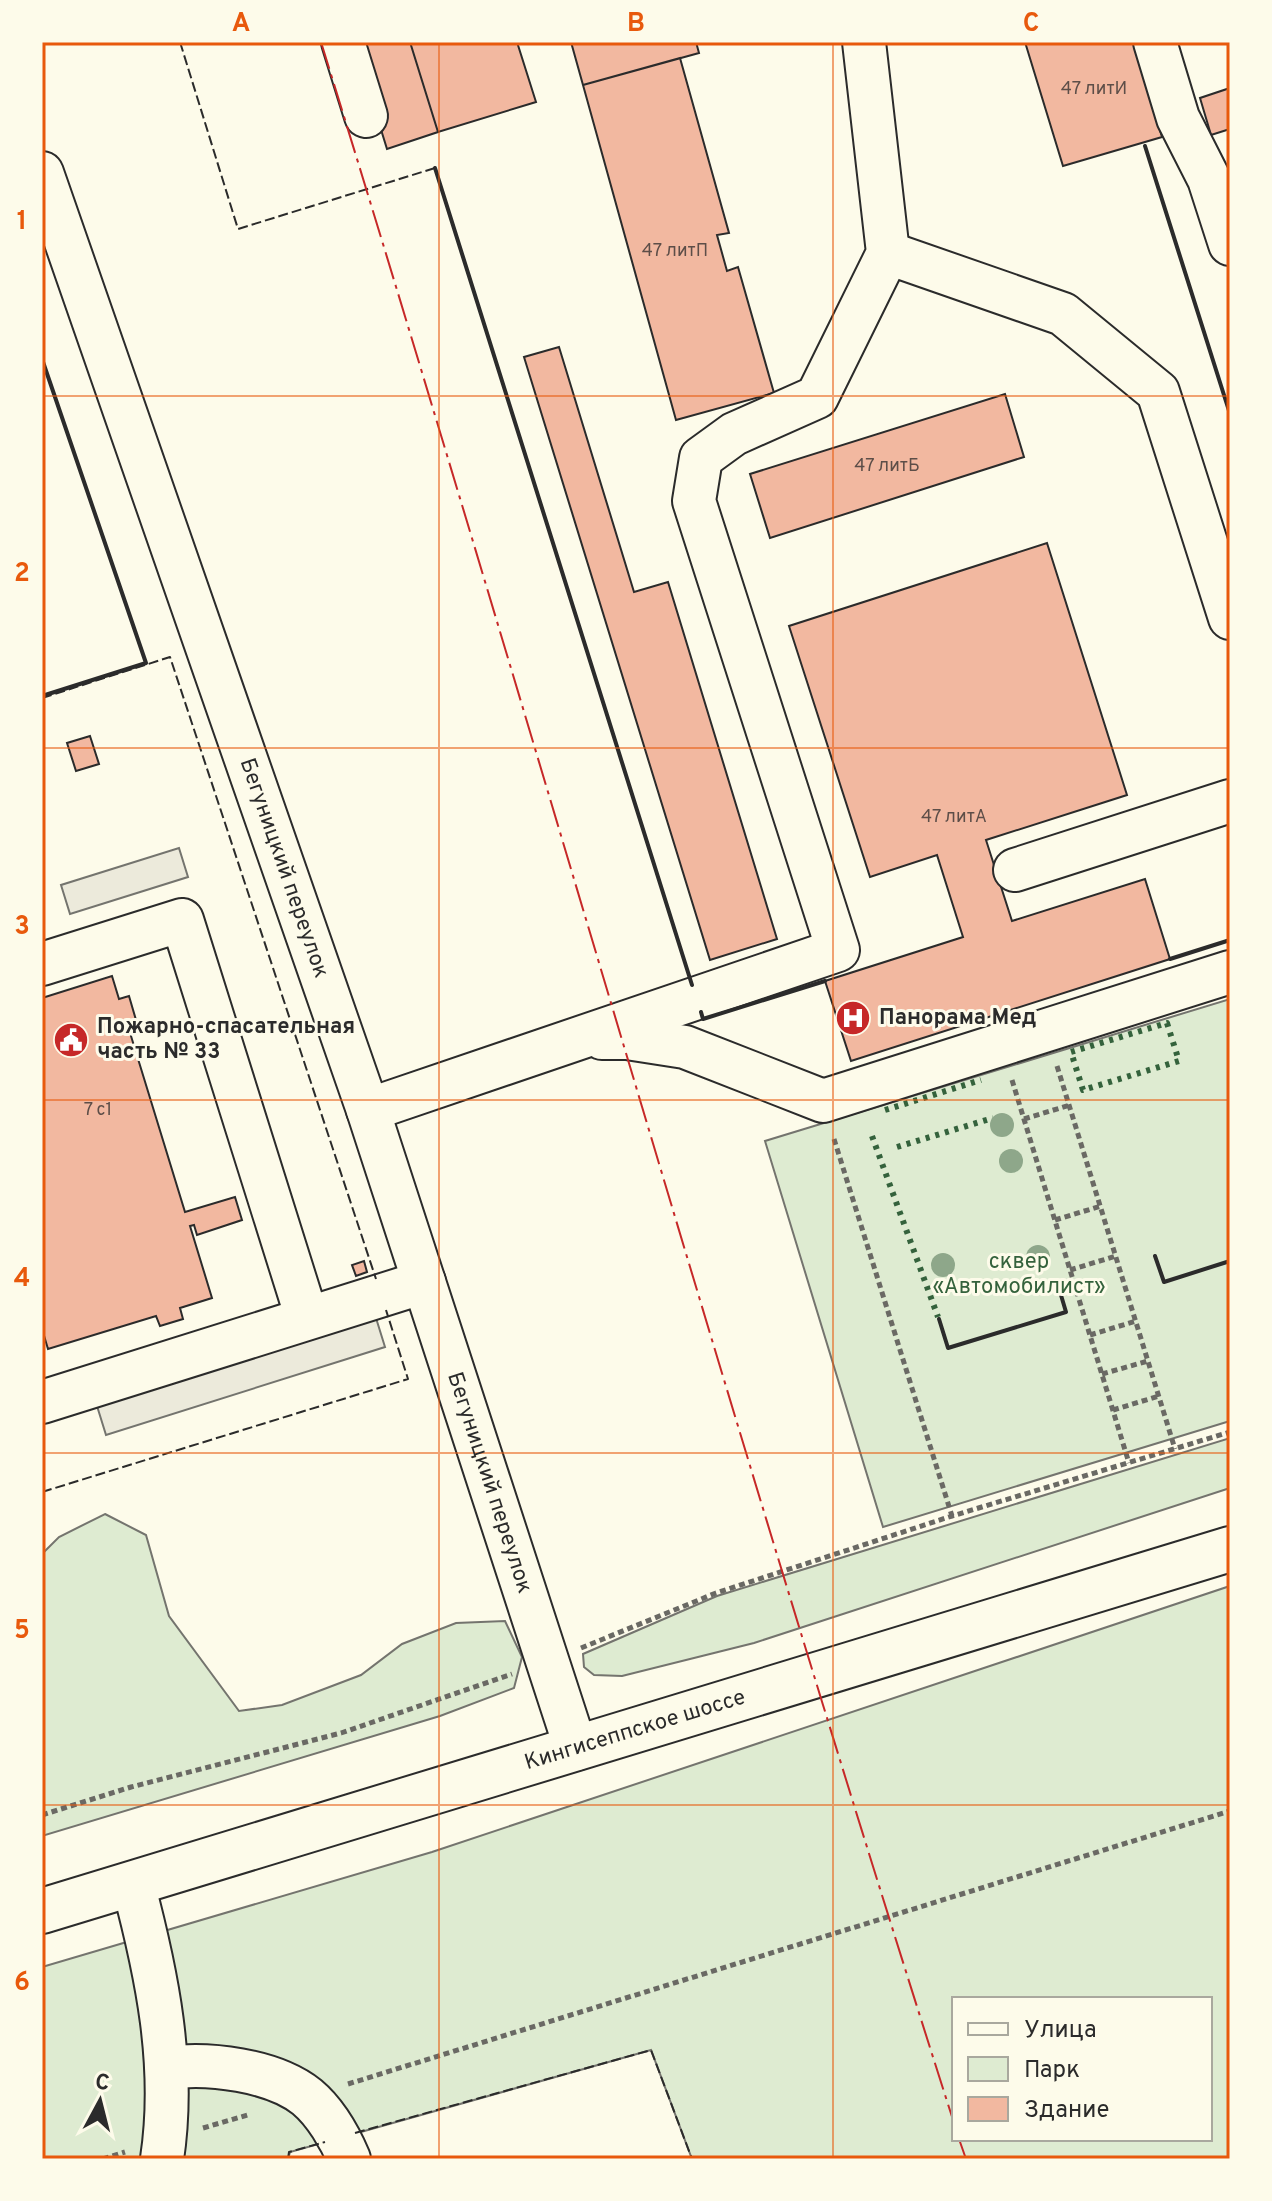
<svg xmlns="http://www.w3.org/2000/svg" width="1272" height="2201" font-family="Overpass,sans-serif">
<style>
.green{fill:#deebd1;stroke:#74746e;stroke-width:2;fill-rule:evenodd}
.parking{fill:#eceadb;stroke:#74746e;stroke-width:2}
.building{fill:#f2b8a0;stroke:#2b2b2b;stroke-width:2}
.lines{fill:none;stroke-linecap:round;stroke-linejoin:round}
.minor-casing{stroke:#2b2b2b;stroke-width:46}
.major-casing{stroke:#2b2b2b;stroke-width:48}
.path{stroke:#6a6964;stroke-width:5;stroke-dasharray:6 4;stroke-linecap:butt}
.minor{stroke:#fdfbea;stroke-width:42}
.major{stroke:#fdfbea;stroke-width:44}
.hedge{stroke:#34623c;stroke-width:6;stroke-dasharray:4 6;stroke-linecap:butt}
.fence{stroke:#2b2b2b;stroke-width:2;stroke-dasharray:10 4;stroke-linecap:butt}
.wall{stroke:#2b2b2b;stroke-width:4}
.power{stroke:#c62828;stroke-width:2;stroke-dasharray:28 6 4 6;stroke-linecap:butt}
.tree{fill:#8ea78a}
.grid{fill:none;stroke:#e8590c;stroke-width:2;stroke-opacity:0.55}
.labels{text-anchor:middle;dominant-baseline:central;stroke-width:6;stroke-linejoin:round;paint-order:stroke}
.number-label{font-size:18px;fill:#5d4e48}
.street-label{font-size:22px;fill:#2b2b2b;stroke:#fdfbea}
.poi-label{font-size:22px;font-weight:bold;fill:#2b2b2b;stroke:#fdfbea;text-anchor:start}
.park-label{font-size:22px;fill:#34623c;stroke:#fdfbea}
.neatline{fill:none;stroke:#e8590c;stroke-width:3}
.grid-label{font-size:26px;text-anchor:middle;font-weight:bold;fill:#e8590c}
</style>
<rect width="100%" height="100%" fill="#fdfbea"/>
<path class="green" d="M1230 999V1421L883 1527 765 1141Z
M1230 1438V1488L754 1643 622 1676 594 1675 584 1667 583 1654 717 1596Z
M105 1514 146 1535 169 1616 239 1711 282 1705 361 1675 402 1644 456 1623 505 1621 522 1657 514 1688 440 1716 42 1836V1554L59 1537Z
M1230 1586V2159H692L651 2050 290 2152 288 2159H42V1967L432 1852ZM954 1999H1210V2139H954Z"/>
<path class="parking" d="M179 848 188 877 70 914 61 885Z
M376 1318 385 1347 106 1435 97 1406Z"/>
<path class="building" d="M354 42H410L438 132 387 149Z
M410 42H517L536 102 438 132Z
M571 42H696L699 53 583 85Z
M1025 42H1134L1162 137 1063 166Z
M680 58 729 233 717 235 727 271 738 267 774 393 676 420 583 85Z
M1230 88V129L1211 135 1200 98Z
M559 347 634 592 668 582 777 939 710 960 524 357Z
M1005 394 1024 457 770 538 750 474Z
M1047 543 1127 795 986 840 1012 921 1145 879 1170 959 851 1061 825 981 963 937 937 855 870 877 789 626Z
M90 736 99 764 76 771 67 743Z
M112 976 119 999 129 996 136 1020 127 1023 185 1212 235 1197 242 1220 197 1235 194 1225 190 1226 212 1298 180 1308 183 1319 160 1326 156 1316 48 1349 42 1329V998Z
M364 1261 367 1272 356 1276 352 1265Z"/>
<g class="lines">
<g class="minor-casing">
<g id="minor">
<path d="M343 42 366 116"/>
<path d="M1155 42 1178 118 1209 179 1230 244"/>
<path id="s1" d="M42 173 368 1110 576 1749"/>
<path d="M888 253 1063 314 1158 392 1230 618"/>
<path d="M1015 870 1230 801"/>
<path d="M42 964 182 920 307 1318"/>
<path d="M602 1038H627L685 1047 823 1101 1230 972"/>
<path d="M368 1110 838 950 694 501 701 458 734 434 817 397 888 253 864 42"/>
<path d="M42 1402 424 1282"/>
<path d="M133 1884C157 1974 176 2066 162 2159"/>
<path d="M167 2068C208 2062 273 2070 307 2097 325 2112 340 2138 349 2159"/>
</g>
</g>
<g class="major-casing">
<g id="major">
<path id="s2" d="M42 1911 1230 1549"/>
</g>
</g>
<path class="path" d="M1057 1066 1175 1449
M1012 1080 1129 1463
M1024 1119 1070 1105
M834 1139 952 1516
M1055 1220 1101 1206
M1070 1270 1116 1256
M1090 1335 1136 1321
M1102 1374 1148 1361
M1113 1410 1159 1396
M581 1648 716 1593 952 1516 1230 1432
M42 1815 131 1787 341 1733 512 1674
M348 2084 1230 1811
M203 2128 251 2114
M103 2159 125 2152"/>
<use href="#minor" class="minor"/>
<use href="#major" class="major"/>
<path class="hedge" d="M1167 1023 1179 1061 1083 1090 1071 1052Z
M885 1110 981 1080
M872 1136 938 1317
M897 1147 993 1118"/>
<path class="fence" d="M180 42 238 229 435 168
M42 698 170 657 376 1279
M42 1492 408 1379 386 1310
M355 2133 651 2050 692 2159
M288 2159 289 2152 325 2142"/>
<path class="wall" d="M1145 146 1230 414
M435 168 692 985
M42 359 146 663 42 696
M1170 959 1230 940
M701 1012 703 1019 825 981
M1155 1256 1164 1282 1230 1261
M939 1319 948 1348 1066 1312 1058 1285"/>
<path class="power" d="M321 42C535 734 733 1432 954 2123
M959 2139 966 2159"/>
</g>
<g class="tree">
<circle cx="1002" cy="1125" r="12"/>
<circle cx="1011" cy="1161" r="12"/>
<circle cx="1038" cy="1257" r="12"/>
<circle cx="943" cy="1265" r="12"/>
</g>
<path class="grid" d="M439 42V2159M833 42V2159M42 396H1230M42 748H1230M42 1100H1230M42 1453H1230M42 1805H1230"/>
<defs>
<g id="hospital-disc" transform="scale(1.8)"><circle r="9.5" fill="#c62828" stroke="#fdfbea"/><path d="M-5-5h3v3.5h4V-5h3V5h-3V1.5h-4V5h-3Z" fill="#fff"/></g>
<g id="civic-disc" transform="scale(1.8)"><circle r="9.5" fill="#c62828" stroke="#fdfbea"/><path d="M-.6-6.5H3V-4.5H.6V-3L4-1V1h2V6H-6V1h2V-1L-.6-3ZM-1.2 2.5V6h2.4V2.5Z" fill="#fff"/></g>
</defs>
<g fill-rule="evenodd">
<use href="#hospital-disc" x="853" y="1018"/>
<use href="#civic-disc" x="71" y="1040"/>
</g>
<g class="labels">
<g class="number-label">
<text x="1094" y="89">47 литИ</text>
<text x="675" y="251">47 литП</text>
<text x="887" y="466">47 литБ</text>
<text x="954" y="817">47 литА</text>
<text x="98" y="1110">7 с1</text>
</g>
<g class="street-label">
<text stroke="none"><textPath href="#s1" startOffset="736">Бегуницкий переулок</textPath></text>
<text stroke="none"><textPath href="#s1" startOffset="1384">Бегуницкий переулок</textPath></text>
<text stroke="none"><textPath href="#s2" startOffset="620">Кингисеппское шоссе</textPath></text>
</g>
<g class="poi-label">
<text x="879" y="1018">Панорама Мед</text>
<text x="97" y="1027">Пожарно-спасательная<tspan x="97" dy="25">часть № 33</tspan></text>
</g>
<g class="park-label">
<text x="1019" y="1262">сквер<tspan x="1019" dy="25">«Автомобилист»</tspan></text>
</g>
</g>
<rect width="1272" height="2201" fill="none" stroke="#fdfbea" stroke-width="88"/>
<rect x="952" y="1997" width="260" height="144" fill="#fdfbea" stroke="#a9a89e" stroke-width="2"/>
<rect x="968" y="2023" width="40" height="12" fill="#fdfbea" stroke="#a9a89e" stroke-width="2"/>
<text x="1024" y="2037" font-size="24" fill="#2b2b2b">Улица</text>
<rect x="968" y="2057" width="40" height="24" fill="#deebd1" stroke="#a9a89e" stroke-width="2"/>
<text x="1024" y="2077" font-size="24" fill="#2b2b2b">Парк</text>
<rect x="968" y="2097" width="40" height="24" fill="#f2b8a0" stroke="#a9a89e" stroke-width="2"/>
<text x="1024" y="2117" font-size="24" fill="#2b2b2b">Здание</text>
<g transform="translate(100 2101) rotate(7)" stroke="#fdfbea" stroke-width="6" paint-order="stroke">
<path d="M0-6L14 30L0 20L-14 30Z" fill="#2b2b2b"/>
<text y="-12" font-size="22" font-weight="bold" text-anchor="middle" fill="#2b2b2b">С</text>
</g>
<rect x="44" y="44" width="1184" height="2113" class="neatline"/>
<g class="grid-label">
<text x="241" y="31">A</text>
<text x="636" y="31">B</text>
<text x="1031" y="31">C</text>
<text x="22" y="229">1</text>
<text x="22" y="581">2</text>
<text x="22" y="934">3</text>
<text x="22" y="1286">4</text>
<text x="22" y="1638">5</text>
<text x="22" y="1990">6</text>
</g>
</svg>
